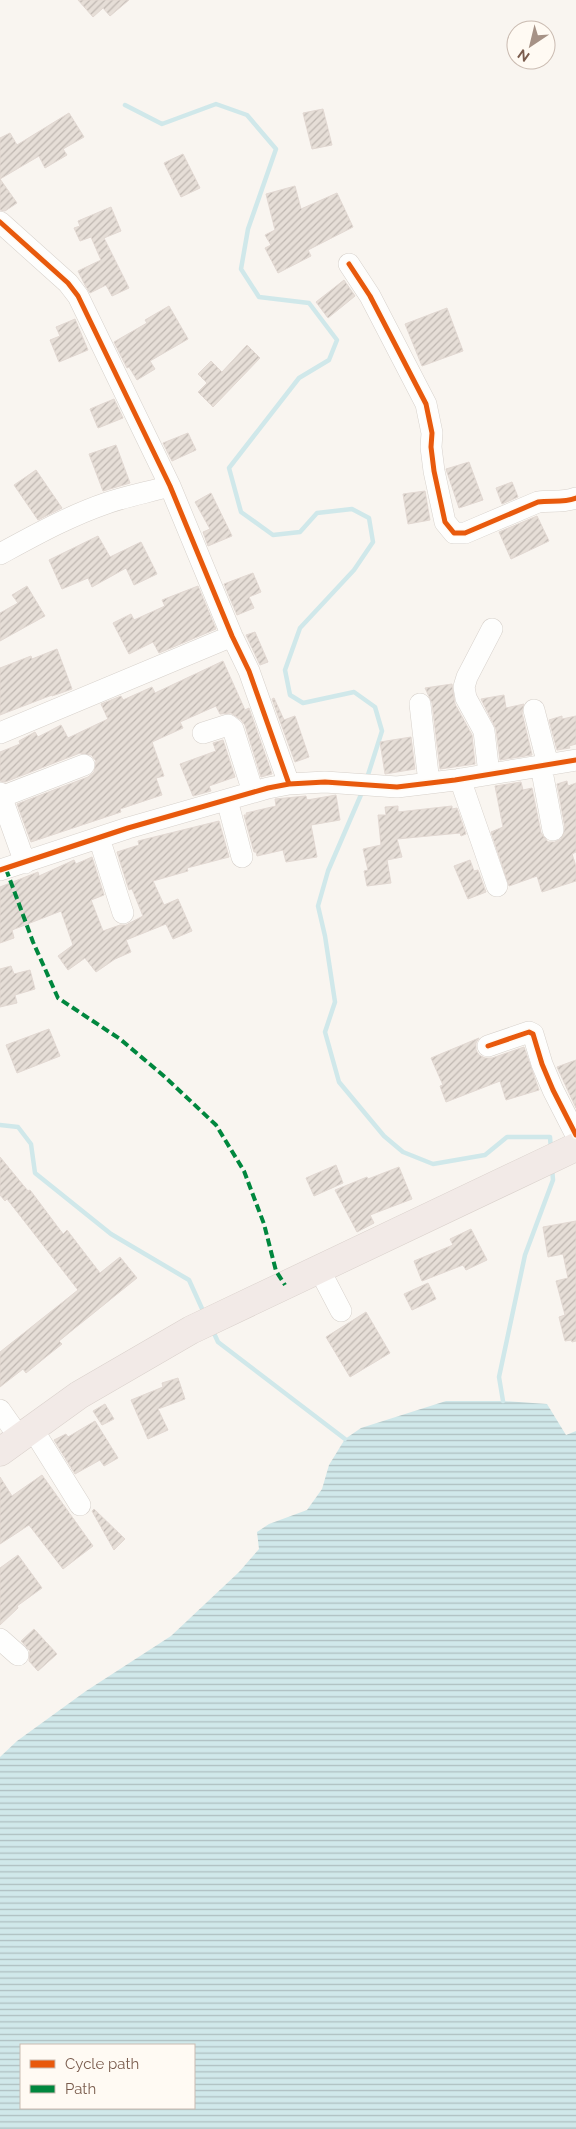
<svg xmlns="http://www.w3.org/2000/svg" width="576" height="2129" font-family="Raleway,sans-serif">
<style>
.water{fill:url(#water-rules);fill-rule:evenodd}
.lines{fill:none;stroke-linecap:round;stroke-linejoin:round}
.stream{stroke:#d0e8ea;stroke-width:4.5}
.building{fill:url(#building-hatch);stroke:#e2d8d2}
.minor-casing{stroke:#d7d1cb;stroke-width:22}
.highway-casing{stroke:#dad1cc;stroke-width:29}
.minor{stroke:#fefefd;stroke-width:21}
.highway{stroke:#f2eae7;stroke-width:28}
.quiet{stroke:#00873e;stroke-width:4;stroke-dasharray:8 4;stroke-linecap:butt}
.cycleway-casing{stroke:#fffaf3;stroke-width:8}
.cycleway{stroke:#e8590c;stroke-width:5}
</style>
<defs>
<pattern id="water-rules" width="6" height="5" patternUnits="userSpaceOnUse" patternTransform="scale(1.25)"><rect width="6" height="5" fill="#d0e8ea"/><path d="M0 2.5h6" fill="none" stroke="#aebfc0"/></pattern>
<pattern id="building-hatch" width="6" height="6" patternUnits="userSpaceOnUse" patternTransform="scale(1.25)"><rect width="6" height="6" fill="#e6ded7"/><path d="M-1 1l2-2M0 6l6-6M5 7l2-2" fill="none" stroke="#bfb7b1"/></pattern>
</defs>
<rect width="100%" height="100%" fill="#f9f5f0"/>
<path class="water" d="M446 1401H503L547 1404 566 1435 576 1431V2129H0V1757L17 1741 86 1691 171 1636 239 1572 259 1549 257 1532 269 1524 307 1510 322 1489 329 1465 345 1439 361 1428ZM21 2045H194V2108H21Z"/>
<g class="lines">
<path class="stream" d="M125 105 162 124 216 104 247 115 276 149 248 229 241 269 259 297 309 303 337 340 329 360 299 378 229 468 241 512 273 535 300 532 317 513 352 509 369 518 373 542 354 570 300 628 285 670 290 695 303 703 354 692 375 707 382 731 367 778
M363 790 328 871 318 906 325 936 335 1002 325 1032 339 1082 384 1136 403 1152 433 1164 485 1155 507 1137H550L551 1150
M0 1125 18 1127 31 1144 35 1173 111 1234 189 1280 204 1313
M212 1329 218 1342 345 1439
M503 1401 499 1377 525 1255 553 1180 552 1168"/>
</g>
<path class="building" d="M78 0H129L110 16 103 8 93 17Z
M323 109 332 145 312 149 303 113Z
M69 113 84 137 63 149 67 155 45 168 39 156 0 179 17 203 5 211 0 210V138L10 133 17 145Z
M183 154 200 188 181 197 164 163Z
M295 186 301 209 337 193 353 227 308 250 311 256 278 273 265 248 271 245 265 235 275 230 266 194Z
M111 207 121 231 104 238 129 288 112 296 106 285 90 293 85 285 78 271 101 260 91 237 80 241 74 228 80 226 78 221Z
M344 280 355 296 328 318 316 302Z
M169 306 188 339 150 361 155 369 137 380 129 367 127 368 114 342 147 323 145 320Z
M447 308 463 351 422 366 405 324Z
M75 319 88 350 59 362 50 340 60 336 56 327Z
M247 345 260 358 213 407 198 392 207 383 198 374 211 361 222 372Z
M114 399 123 418 98 428 90 409Z
M188 433 196 450 172 461 163 443Z
M116 445 130 483 103 491 89 454Z
M469 462 483 500 459 508 446 469Z
M36 470 62 508 38 520 14 485Z
M512 482 518 497 502 504 496 488Z
M425 491 430 520 408 524 403 494Z
M211 493 232 536 208 546 203 532 210 529 195 502Z
M537 516 549 541 511 559 499 532Z
M98 536 110 557 141 542 157 574 134 585 126 568 92 587 88 578 62 589 49 560Z
M253 573 261 592 249 597 254 608 237 615 224 584Z
M27 586 45 616 0 641V613L18 603 12 595Z
M198 586 216 629 159 653 153 642 129 654 113 623 131 614 134 620 165 606 162 600Z
M255 632 268 662 260 665 246 635Z
M57 649 72 689 52 696V695L0 715V668L31 656 32 659Z
M223 661 245 710 249 708 272 774 261 777 245 725 241 720 231 713 220 714 216 706 180 722 183 728 152 742 164 776 156 778 162 795 120 809 121 812 31 842 17 804 88 777 94 772 96 761 91 755 80 753 5 782 0 781V752L20 744 19 741 35 732 38 737 61 725 68 738 108 719 101 704 121 696 123 700 152 687 155 693Z
M452 684 455 704 472 735 475 764 440 769 432 703 425 688Z
M504 695 506 708 524 704 522 713 532 755 500 760 496 729 481 699Z
M274 698 284 720 295 716 309 757 295 762 272 699Z
M562 716V719L576 716V744L569 746 570 748 557 750 549 720Z
M411 737 415 769 385 774 380 742Z
M223 740 235 777 209 786 211 791 193 796 180 764 216 751 213 743Z
M567 781 568 786 576 783V852L572 854 576 866V881L542 892 537 876 509 886 491 832 503 827 495 786 521 782 523 790 532 788 541 833 548 842H555L561 839 565 828 557 784Z
M336 795 340 820 311 825 317 857 286 862 283 850 257 856 256 852H254L244 815H247L246 813 276 806 275 799 306 796 307 800Z
M398 806V812L452 806V809L457 808 466 834 461 836 460 833 397 839 402 857 387 860 391 883 367 886 364 871 368 870 363 849 381 845 378 815H386L385 807Z
M219 821 229 857 187 868 188 871 153 881 164 905 178 899 192 931 173 939 166 924 126 940 131 952 115 959 96 972 85 958 68 970 58 956 73 945 61 911 12 930 14 938 0 943V887L38 872 39 876 74 860 76 864 92 857 104 895 91 900 103 931 120 925H126L143 916 132 889 129 890 117 852 139 845 138 841Z
M470 860 474 871 478 870 486 892 468 899 454 866Z
M11 966 14 974 30 970 35 989 15 995 17 1003 0 1007V969Z
M49 1029 60 1056 17 1073 6 1045Z
M479 1038 476 1043V1050L479 1055 485 1058H492L524 1047 539 1090 506 1100 500 1081 446 1102 440 1086 443 1085 431 1058Z
M576 1060V1108L557 1067Z
M0 1157 28 1191 30 1190 63 1234 67 1230 100 1273 120 1257 137 1278 59 1341 62 1344 26 1373 23 1369 0 1387V1352L78 1290 7 1199 5 1201 0 1195Z
M336 1165 343 1183 314 1196 306 1178Z
M399 1167 412 1199 370 1215 374 1223 357 1232 335 1190 367 1177 368 1179Z
M576 1221V1341L572 1342 571 1340 565 1341 559 1317 565 1315 556 1281 568 1278 563 1254 548 1257 543 1227Z
M471 1229 487 1260 466 1270 463 1265 422 1281 414 1261 453 1245 450 1239Z
M428 1283 436 1299 412 1310 404 1294Z
M366 1312 390 1353 350 1377 326 1337Z
M178 1378 185 1399 158 1409 168 1430 148 1439 131 1400 163 1387 162 1383Z
M105 1404 114 1419 102 1425 93 1411Z
M95 1421 118 1458 104 1466 100 1460 75 1474 54 1440 66 1434 68 1437Z
M42 1475 93 1546 63 1569 29 1525 0 1544V1477L12 1496Z
M94 1509 125 1539 114 1550 92 1511Z
M18 1555 42 1588 17 1606 18 1608 0 1625V1568Z
M34 1629 57 1654 38 1671 29 1661 30 1651 21 1641Z"/>
<g class="lines">
<g class="minor-casing">
<path id="minor" d="M0 222 68 283 78 296 170 486 232 636 249 671 289 784
M349 264 370 296 426 404 432 433 431 447 434 471 445 522 454 533H465L538 502C550 500 564 503 576 498
M0 554C35 535 69 516 107 503 127 496 149 492 170 486
M420 704 429 783
M534 710 548 765
M0 733 232 636
M203 733 228 725 233 729 253 792
M541 766 553 830
M489 774 484 731 466 698 464 687 467 677 492 629
M460 779 497 886
M0 793 25 863
M1 797 84 765
M227 800 242 857
M99 838 123 913
M0 870 128 828 268 788 289 784 325 782 397 787 455 780 576 760
M488 1046 529 1032 533 1034 542 1064 553 1090 576 1135
M319 1269 341 1311
M0 1410 19 1437
M32 1428 80 1505
M0 1639 18 1655"/>
</g>
<g class="highway-casing">
<path id="highway" d="M0 1452 79 1395 191 1330 576 1147"/>
</g>
<use href="#minor" class="minor"/>
<use href="#highway" class="highway"/>
<path class="quiet" d="M6 869 33 942 58 998 120 1039 165 1077 216 1125 244 1171 264 1224 276 1271 285 1285"/>
<g class="cycleway-casing">
<path id="cycleway" d="M0 222 68 283 78 296 170 486 232 636 249 671 289 784
M349 264 370 296 426 404 432 433 431 447 434 471 445 522 454 533H465L538 502C550 500 564 503 576 498
M0 870 128 828 268 788 289 784 325 782 397 787 455 780 576 760
M488 1046 529 1032 533 1034 542 1064 553 1090 576 1135"/>
</g>
<use href="#cycleway" class="cycleway"/>
</g>
<rect x="20" y="2044" width="175" height="65" fill="#fffaf3" stroke="#cabbb1"/>
<rect x="30" y="2060" width="25" height="8" fill="#e8590c" stroke="#cabbb1"/>
<text x="65" y="2069" font-size="15" fill="#7a5c4d">Cycle path</text>
<rect x="30" y="2085" width="25" height="8" fill="#00873e" stroke="#cabbb1"/>
<text x="65" y="2094" font-size="15" fill="#7a5c4d">Path</text>
<g transform="translate(531 45) rotate(215)"><circle r="24" fill="#fffaf3" stroke="#cabbb1"/>
<path d="M0-4L9 19L0 12L-9 19Z" fill="#a69286"/>
<text y="-8" font-size="14" font-weight="bold" text-anchor="middle" fill="#7a5c4d">N</text>
</g>
</svg>
